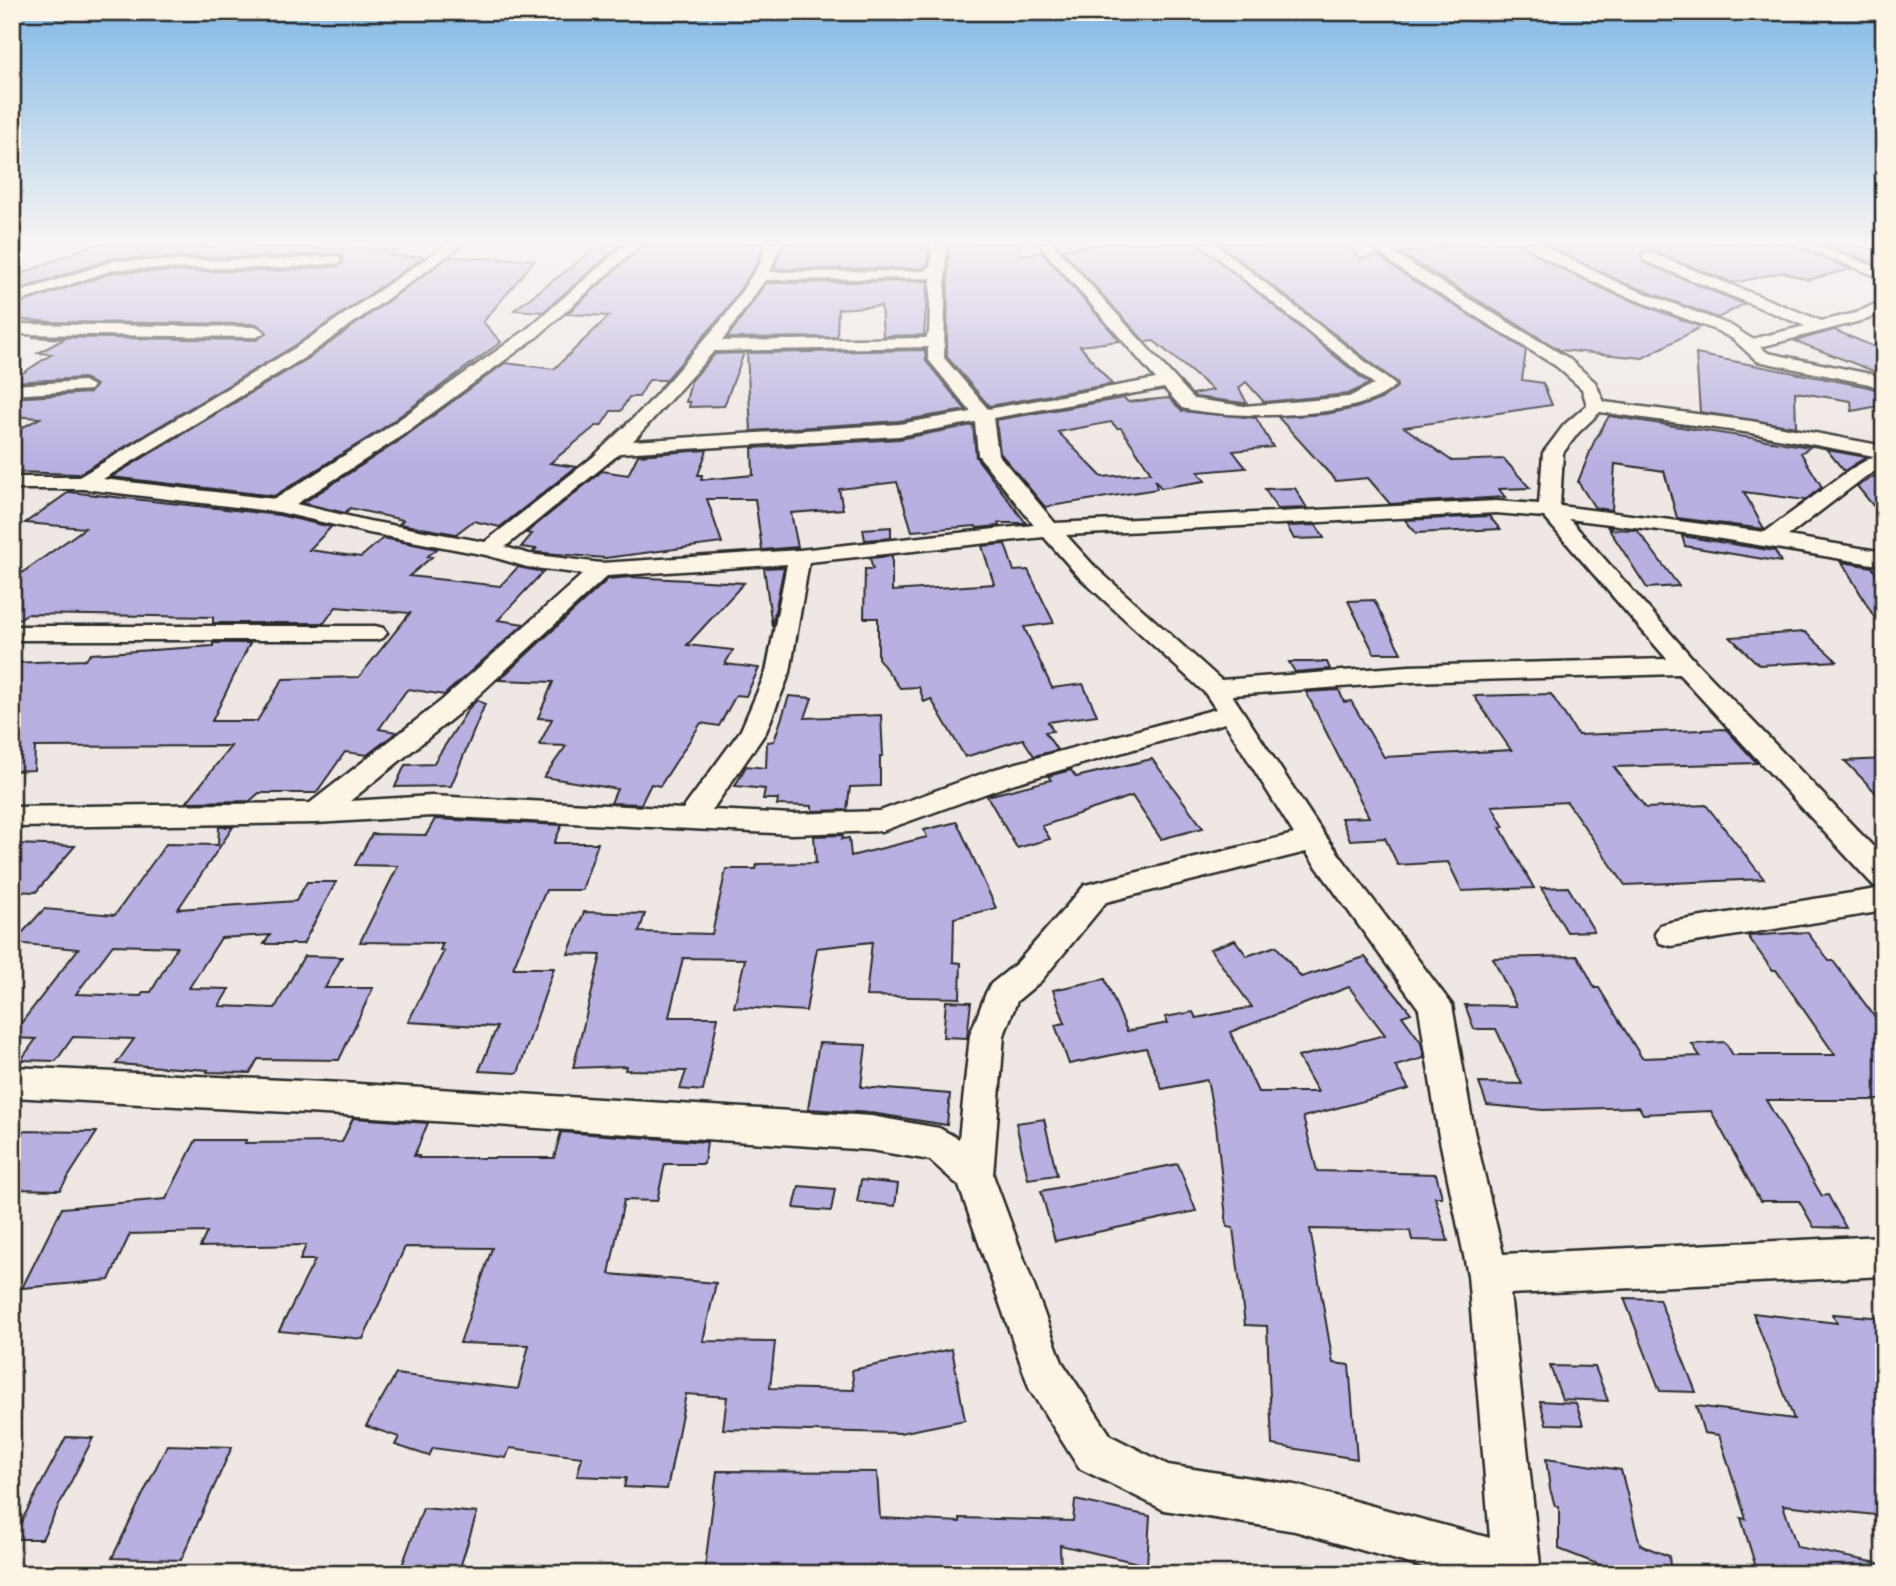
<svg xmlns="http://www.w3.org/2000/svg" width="1896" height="1586" font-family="Itim,sans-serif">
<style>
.building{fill:#b9afe1;stroke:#2b2b2b;stroke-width:2;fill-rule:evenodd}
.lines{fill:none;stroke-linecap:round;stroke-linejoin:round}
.street-casing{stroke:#2b2b2b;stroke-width:5}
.street{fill:#fcf5e5;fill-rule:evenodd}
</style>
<rect width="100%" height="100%" fill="#efe7e4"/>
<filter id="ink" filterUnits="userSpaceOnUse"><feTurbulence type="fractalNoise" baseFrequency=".0143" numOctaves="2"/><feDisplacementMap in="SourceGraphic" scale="14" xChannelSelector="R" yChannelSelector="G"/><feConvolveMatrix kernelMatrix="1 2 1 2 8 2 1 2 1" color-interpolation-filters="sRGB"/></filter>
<g filter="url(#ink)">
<path class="building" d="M145 243H209L201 247 365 248 399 250 390 256 424 257 294 346 79 474 12 472V433L40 418 12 416V398L90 393 96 385 84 378 12 382V380L52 354 38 353 64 339 32 337 257 340 267 333 257 324 52 322 12 319V306L115 272 278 271 340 266 343 263 342 255 335 253 278 257 114 258 12 292V278L94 244Z
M603 243 622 244 543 312 514 310Z
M683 243H764L758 262 724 313 666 380H649L639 397H629L621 411H611L601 426H596L550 463 576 467 500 527 473 521 456 534 399 524 403 520 350 508 345 513 303 503 396 443 505 363 554 369 609 316 567 314 643 245Z
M783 243H929L928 264 923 268 774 269Z
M948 243H1017L1020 255 1042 252 1120 341 1080 346 1112 384 989 406 947 357Z
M1110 243H1197L1369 384 1348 394 1264 402 1246 382 1239 388 1247 403H1244L1195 397 1193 394 1213 390 1154 341 1145 342 1061 249Z
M1218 243H1246L1251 246 1342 243 1361 258 1378 256 1403 274 1526 350 1522 380 1543 383 1552 405 1404 427 1452 461 1504 459 1530 488 1499 489 1505 497 1390 504 1368 478 1336 481 1278 417 1326 414 1356 408 1381 399 1397 387V383Z
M1431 243H1519L1551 264 1612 293 1701 327 1643 358 1560 350 1400 253 1443 248Z
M1542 243H1788L1851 269 1808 280 1783 272 1734 283 1654 252H1641L1642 262 1744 304 1718 318 1624 283Z
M1817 243H1852L1884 253V261L1873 263Z
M449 257 535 260 483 322 501 342 379 431 274 496 111 477 309 358Z
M928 281 924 335 883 336 881 306 838 309 837 337 727 338 766 283Z
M1834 330 1875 347 1876 341 1884 342V375L1795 341Z
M925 350 926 361 966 410 899 421 751 431 747 353Z
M744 353 724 406 689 407 690 402H686L691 381 715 354Z
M1696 354 1868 387 1884 392V405L1852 411 1851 401 1795 392 1796 427 1700 412Z
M1124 398 1128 402 1169 398 1182 411 1256 418 1273 447 1233 451 1246 468 1198 472 1205 481 1161 488 1155 480 1157 489 1045 507 1000 453 996 420ZM1111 422 1117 428H1121L1151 473 1102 477 1058 432Z
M1609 416 1810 447 1801 453 1822 487 1805 500 1744 492 1764 529 1677 518 1664 471 1615 464 1612 510 1595 508 1578 482 1594 442Z
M973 425 976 457 1026 523H998L999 526 977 528 976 526 912 531 897 482 839 489 843 509 791 513 798 547 762 550 755 499H707L722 543 605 558 533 552 536 549 521 547 532 534 526 533 602 471 628 475 638 455 707 450 698 475H702L701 480 753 475 752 448 899 439Z
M1827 450 1866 457 1844 471Z
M1884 471V519L1857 486Z
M1295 488 1307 508 1277 509 1265 489Z
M69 492 279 515 331 527 309 550 361 557 383 538 437 549 428 556 432 557 409 576 500 586 518 567 543 572 498 620 524 624 444 695 409 689 406 691 379 729 397 732 367 755 345 752 316 793H259L250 801 187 802 231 746 35 747 34 770 12 771V663L85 660 91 654 213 646V643H250L212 721H257L283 679 359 677 410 613 336 607 324 623H213V617L27 614 12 623V580L85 528 25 523Z
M1489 516 1500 529 1416 533 1405 520Z
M1316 525 1324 538 1294 539 1287 526Z
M1607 526 1611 527V529L1637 530 1679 586 1647 588Z
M891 527V538L865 540 863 529Z
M1682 536 1775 551 1781 562 1685 546Z
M1005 544 1014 571 1028 570 1054 623 1024 627 1052 688 1083 684 1097 715 1048 722 1053 731 1045 732 1057 750 1034 756 1023 739 965 757 931 699 924 702 919 687 900 688 878 658V618H864L865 569H873L870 558 892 556V591L994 584 982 546Z
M1842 562 1872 567 1884 586V634Z
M784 567 773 621 772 626 764 568Z
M630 577 744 583 687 645 733 650 725 664 759 668 746 696 736 695 719 726 701 723 660 786 651 784 641 804 611 803 617 789 544 777 566 746 539 745 552 719 538 718 553 682 499 680 608 579Z
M1374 600 1401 653H1374L1348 601Z
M1805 632 1837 661 1759 665 1730 637Z
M1289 662H1327L1330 669 1295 672Z
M1339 690 1344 702 1351 701 1384 757 1511 750 1474 696 1551 694 1578 735 1726 729 1757 763 1614 767 1646 808 1706 805 1764 879 1625 885 1567 802 1492 806 1504 827H1500L1534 888 1462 891 1448 862 1398 865 1385 838 1350 840 1341 818 1369 817 1306 692Z
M789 696 812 698 805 718 881 715 883 756H880V786L850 787 847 810 812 811V806L777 805 778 799H763L765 789 735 786 746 766 766 768 767 742 774 741Z
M477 700 485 704 451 786 395 787 405 765 433 764 469 708Z
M1152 759 1203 828 1161 839 1132 796 1042 826 1050 839 1017 848 987 796 1051 780 1048 776 1071 770 1076 777Z
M1884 759V801L1845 761Z
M435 819 562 825 554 843H598L582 890H546L513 968H554L518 1073 479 1071 497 1027 408 1022 444 951 440 950 443 943 360 942 398 866 355 865 372 834 426 835Z
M957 822 996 908 954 918 953 962 961 963 960 998 866 996 872 942 817 948 806 1011 734 1007 745 959 683 958 669 1017H718L703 1091 680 1089 686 1071 625 1070 626 1066 573 1068 601 955 568 954 584 912 645 914 639 932 712 934 726 869H756L757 864 816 863 814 836 843 835 842 839 849 838 851 856 927 837 924 830Z
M219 827H233L178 909 296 901 307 882H336L303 944H264L270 935 221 938 189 988 229 989 219 1006 275 1008 304 956 342 957 325 988H373L339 1060 258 1059 250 1073 207 1072 208 1070 116 1064 134 1039 73 1037 56 1061 21 1060 36 1039 12 1038V1035L78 949 13 943 44 909 115 915 166 844 218 845ZM113 945 177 947 151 992H143L141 996 76 994Z
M12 844 75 846 36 892 12 891Z
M1568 887 1594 931 1567 932 1541 888Z
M1807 932 1829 961H1833L1884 1029V1100H1766L1822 1196 1828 1195 1846 1228 1814 1227 1799 1201H1760L1711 1111 1643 1114 1639 1107 1543 1110 1487 1105 1479 1083 1522 1084 1496 1029H1474L1465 1005 1516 1006 1493 958 1578 956 1595 988H1599L1642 1058 1700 1056 1692 1044 1725 1042 1733 1055H1835L1776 970H1772L1748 936Z
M1235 940 1247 956 1276 946 1301 977 1365 957 1411 1013 1402 1016 1421 1042 1424 1058 1395 1066 1409 1089 1303 1117 1317 1171 1436 1174 1442 1197H1435L1448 1241 1412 1240 1410 1231 1310 1229 1333 1363 1349 1365 1357 1459 1272 1445 1267 1326 1245 1325 1233 1228 1227 1227 1216 1125 1207 1080 1162 1089 1146 1048 1069 1064 1055 1025 1065 1023 1053 990 1105 979 1127 1031 1168 1023 1165 1017 1193 1012 1196 1018 1252 1007 1210 949ZM1349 987 1385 1035 1298 1057 1318 1092H1258L1230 1032Z
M946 1001 971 1002 967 1038 943 1037Z
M819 1043 866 1045 861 1087 950 1094 947 1125 871 1113 808 1109Z
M353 1118 428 1123 414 1156H419L418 1158H554L561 1132 707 1142 704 1164H665L657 1201 624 1200 609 1274 716 1283 703 1341 775 1342 770 1388 854 1390 852 1370 952 1349 965 1420 900 1433 723 1429 727 1397 686 1394 667 1489 624 1487 626 1478 577 1476 582 1457 510 1448 506 1458 433 1448 429 1456 395 1445 399 1437 366 1426 396 1374 518 1389 529 1345 460 1343 492 1248 405 1247 363 1339 279 1331 315 1260H300L306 1245 200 1247 207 1232 130 1234 109 1280 22 1288 62 1208 166 1199 196 1140H246L245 1143 342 1142Z
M1044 1119 1057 1175 1028 1179 1016 1123Z
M12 1131 97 1132 60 1190 12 1189Z
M1178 1164 1196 1211 1055 1241 1041 1191Z
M861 1180 898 1184 895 1206 857 1202Z
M799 1186 835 1189 831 1211 794 1208Z
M1624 1298 1659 1299 1696 1392 1660 1391Z
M1753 1313 1837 1323 1833 1314 1884 1318V1516L1783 1505 1797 1547 1878 1563 1877 1574H1758L1741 1518 1746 1519 1719 1435 1704 1433 1696 1406 1794 1419Z
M1550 1366 1595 1367 1608 1401 1562 1399Z
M1540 1401 1576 1403 1583 1425 1546 1424Z
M66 1437 93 1438 42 1539H12Z
M167 1445 232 1447 181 1560 112 1558Z
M1546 1459 1621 1470 1640 1545 1669 1556 1671 1574H1623L1559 1549V1507L1555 1506 1550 1489Z
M717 1471 877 1472 880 1518 960 1522V1518L1073 1521 1075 1500 1150 1516 1147 1565 1060 1545 1061 1574H704Z
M423 1508 477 1513 458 1574H399Z"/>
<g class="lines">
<g class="street-casing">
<path id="street" d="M449 243H465L307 356 103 479 275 499 380 433 526 330 627 243 641 244 538 336 394 441 296 504 369 521 485 542 593 457 648 404 726 315 760 263 767 243H781L770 272 924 271 931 265 932 243H946L944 358 988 409 1156 379 1038 243H1052L1194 399 1244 406 1349 397 1374 384 1199 243H1214L1395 385C1365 421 1225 419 1182 408L1164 388 993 418 998 454 1055 523 1496 501 1539 504 1543 453 1564 425 1587 405 1582 389 1556 366 1404 272 1366 243H1381L1414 266 1568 358 1595 382 1604 402 1751 421 1884 446V466L1865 477 1788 536 1884 552V566L1691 534 1569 519 1695 661 1884 858V911L1671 946 1660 943 1655 934 1660 925 1671 922 1883 888 1873 885 1679 674 1409 682 1232 695 1323 833 1452 1005 1474 1131 1503 1254 1884 1236V1276L1510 1294 1541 1574H1445L1295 1531 1164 1510 1079 1468 1030 1390 959 1186 930 1160 871 1150 343 1115 12 1097V1067L343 1083 871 1116 939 1128 959 1139 970 1035 986 993 991 984 1017 963 1085 885 1294 834 1225 723 1015 783 882 831 792 834 432 816 316 823 12 827V807L310 803 441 701 583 574 527 567 486 555 369 533 279 512 83 489H12V477H79L295 348ZM931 278 929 332 926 338 722 341 765 280ZM928 347V359L971 412 899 424 633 441 714 351ZM1600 412 1751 433 1874 456 1851 469 1765 532 1560 506 1563 453 1578 433ZM975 422 978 455 1034 525 799 550 601 563 529 554 505 547 620 453 899 436ZM1496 513 1544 517 1667 659 1409 666 1221 680 1095 567 1066 535ZM1044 537 1079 577 1205 693 1216 709 995 769 880 811 792 814 712 810 766 732 790 672 809 562ZM787 564 766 672 741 730 683 809 432 796 350 801 459 713 607 576ZM1306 852 1419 1009 1438 1131 1468 1275 1490 1538 1295 1485 1168 1465 1111 1436 1062 1362 993 1175 1004 1035 1017 1001 1041 981 1106 902Z
M1521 243H1537L1623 285 1730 325 1752 339 1805 326 1643 260V254H1653L1822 321 1856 313 1884 300V311L1868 319 1760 347 1768 353 1880 376 1884 378V390L1869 384 1757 361 1733 339 1718 331 1613 291 1552 262Z
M1791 243H1810L1884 270V279Z
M335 256 340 257V263L278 268 115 269 12 304V295L114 261 278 260Z
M12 324 257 327 265 332 257 337 12 334Z
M84 381 93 386 90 390 12 395V385Z
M12 626H375L383 628 387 633 383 638 375 640H12Z"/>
</g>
<use href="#street" class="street"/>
</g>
</g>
<linearGradient id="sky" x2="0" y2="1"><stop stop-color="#81b9e7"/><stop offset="0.52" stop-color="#f8f4f3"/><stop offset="1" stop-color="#f8f4f3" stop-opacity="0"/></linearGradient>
<rect width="1896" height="465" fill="url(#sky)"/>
<rect width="1896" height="1586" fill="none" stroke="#fcf5e5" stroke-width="42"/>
<rect x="21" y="21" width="1854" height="1544" fill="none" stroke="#2b2b2b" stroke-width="2.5" filter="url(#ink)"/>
</svg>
